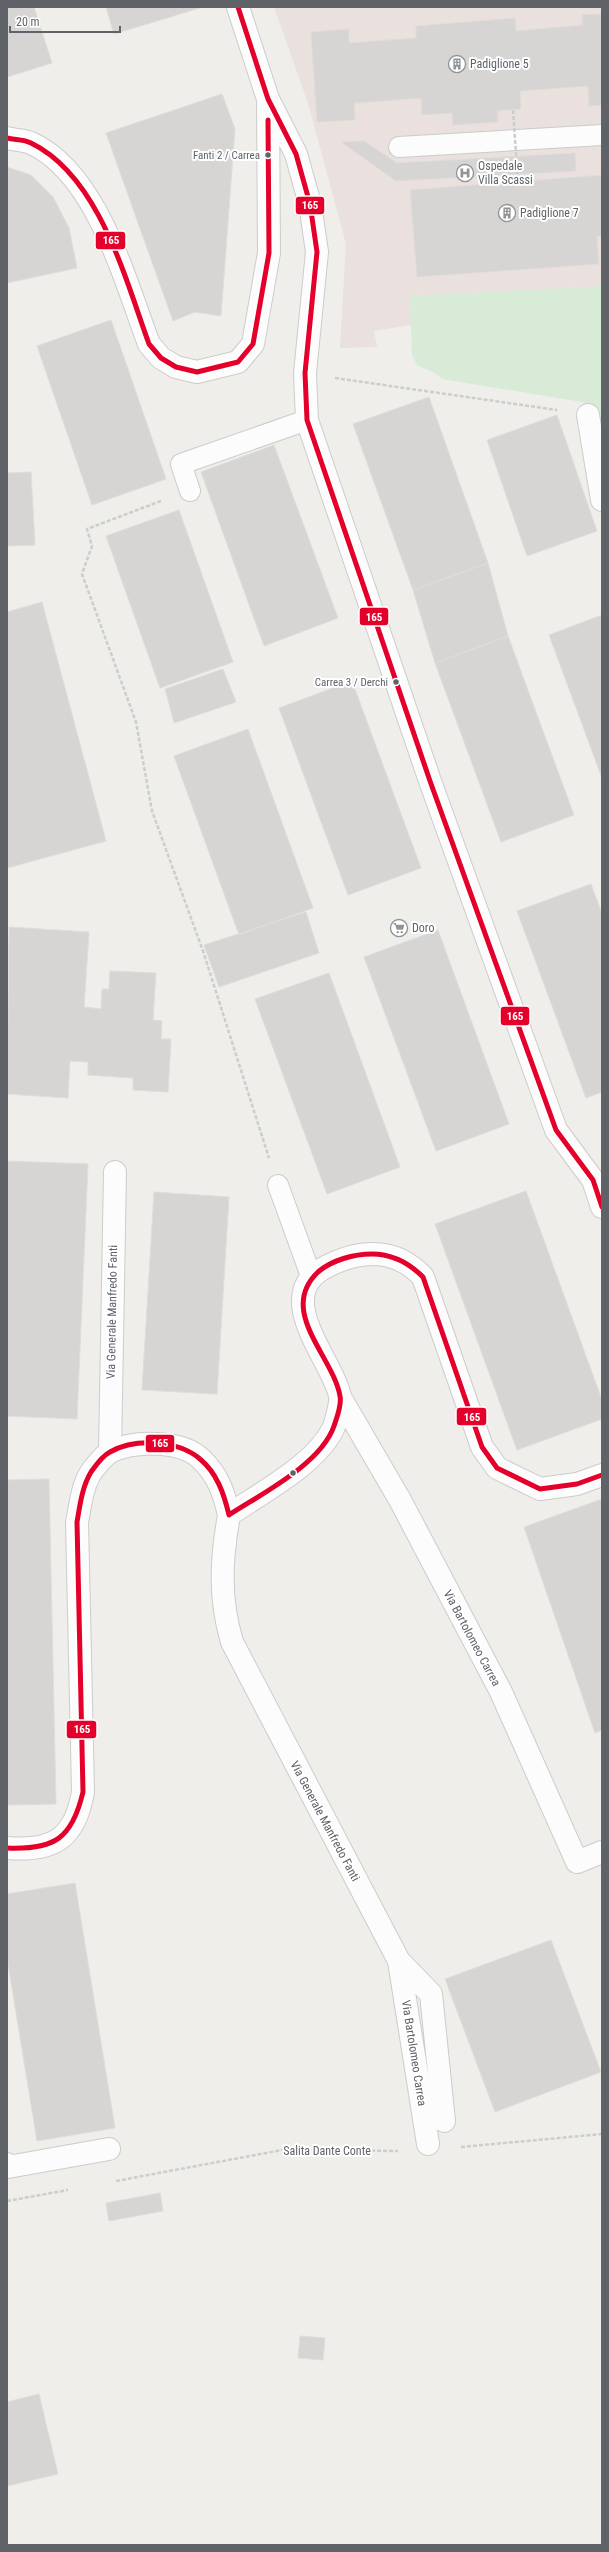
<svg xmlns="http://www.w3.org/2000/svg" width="609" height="2552" font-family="'Roboto Condensed',sans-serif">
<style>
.medical{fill:#eae0de}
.green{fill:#d8ebd6}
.building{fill:#d6d5d3;stroke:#deddd9}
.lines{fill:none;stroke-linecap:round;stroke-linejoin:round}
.lane-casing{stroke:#cbcccc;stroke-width:22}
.street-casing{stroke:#cbcccc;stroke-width:24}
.path{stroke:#cacfcc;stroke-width:2.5;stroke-dasharray:4 2;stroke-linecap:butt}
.lane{stroke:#fdfcfc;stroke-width:20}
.street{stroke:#fdfcfc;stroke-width:22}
.path-bridge{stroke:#cacfcc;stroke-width:2.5;stroke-dasharray:4 2;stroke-linecap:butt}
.bus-1-casing{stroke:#fff;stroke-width:8}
.bus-1{stroke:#e4002b;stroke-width:5}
.bus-dot{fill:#5f6368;stroke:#fff;stroke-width:1.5}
.labels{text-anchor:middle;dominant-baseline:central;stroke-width:4;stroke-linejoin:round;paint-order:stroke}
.bus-label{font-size:11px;fill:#5f6368;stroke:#fff;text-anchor:end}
.poi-label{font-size:12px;fill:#5f6368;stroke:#fff;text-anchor:start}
.street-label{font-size:12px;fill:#5f6368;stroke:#fff}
.line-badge{stroke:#fff;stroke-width:1.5}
.badge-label{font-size:11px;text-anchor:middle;font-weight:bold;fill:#fff}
</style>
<rect width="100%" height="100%" fill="#efeeea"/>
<path class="medical" d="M274 7H602V286L410 296 411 325 374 331 377 347 340 348 346 244 308 103Z"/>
<path class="green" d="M602 286V444L592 407 582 402 442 379 435 373 417 365 412 355 410 296Z"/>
<path class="building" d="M7 7H34L52 63 7 77Z
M106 7H203L114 34Z
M602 14V105L589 106 588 86 520 91 521 109 497 111 498 122 453 125 452 113 422 115 421 98 354 103 355 120 317 122 311 32 349 29V43L416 38V26L515 18 516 31 583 25 582 15Z
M222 94 235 129 221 316 195 312 173 321 106 133Z
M364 141 397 163 575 153 576 171 396 181 341 142Z
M7 167 31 175 53 197 69 228 77 268 7 283Z
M602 175V236H597L599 264 417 277 410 190Z
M111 320 166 479 92 505 37 346Z
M429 397 488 563 413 590 353 424Z
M557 415 597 531 527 556 487 440Z
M274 445 338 618 264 646 201 472Z
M31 472 35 545 7 546V473Z
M179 510 233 662 160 688 106 536Z
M488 563 508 636 435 663 413 590Z
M42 602 106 841 7 868V612Z
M602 615V778L549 635Z
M508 636 574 815 501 842 435 663Z
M223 669 236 702 174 723 165 689Z
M352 681 421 868 348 895 279 708Z
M248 729 313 908 239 935 174 756Z
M591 884 602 914V1092L586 1098 517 911Z
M306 912 319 953 219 987 204 945Z
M9 927 89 932 84 1007 101 1009 102 989H109L110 971 156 973 153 1020 162 1021 161 1039H171L168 1092 133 1090V1078L88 1075V1062L70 1061 68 1098 7 1094Z
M438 930 509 1124 436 1151 364 957Z
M329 973 400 1167 327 1194 255 999Z
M7 1161 88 1164 77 1419 7 1416Z
M526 1191 602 1400V1419L517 1450 435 1224Z
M154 1192 229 1197 217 1394 142 1390Z
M49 1479 56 1804 7 1805V1480Z
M602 1499V1730L595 1733 524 1527Z
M75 1883 115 2128 37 2141 7 1958V1894Z
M551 1940 601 2072 495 2112 445 1979Z
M160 2193 163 2211 109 2221 106 2203Z
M300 2336 325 2338 323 2360 298 2358Z
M39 2394 58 2474 7 2486V2402Z"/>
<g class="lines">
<g class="lane-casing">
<path id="lane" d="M399 147 602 135
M190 491 181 464 307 420
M278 1185 311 1276"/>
</g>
<g class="street-casing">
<path id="street" d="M268 99 296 154 310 204 317 252 305 373 307 420 430 781 556 1130 593 1180 602 1207
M7 138C14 140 24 140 31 143 97 173 125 281 149 344L161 358 176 367 197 372 238 362 253 344 269 253 268 99 238 7
M588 415 602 500
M340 1397 400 1500 501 1692 577 1862 602 1852
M110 1452 115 1172
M229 1515C221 1560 219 1598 232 1642L399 1961 431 1994 444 2121
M7 1848C54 1852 75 1838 83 1792L77 1522C81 1503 82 1482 95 1467 99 1462 105 1455 110 1452 133 1440 182 1440 201 1459 218 1475 224 1493 229 1515 262 1492 315 1465 333 1429 336 1422 341 1403 340 1396 333 1361 273 1299 322 1269 338 1260 354 1254 373 1254 393 1254 410 1263 423 1277L482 1447 497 1468 540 1489 577 1484 602 1475
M399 1961 428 2144
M7 2164 8 2167 109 2149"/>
</g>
<path class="path" d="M335 378 557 410
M161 501 87 529 92 546 82 574 136 722 152 811 203 951 269 1158
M461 2147 602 2134
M116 2181 282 2150 398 2151
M7 2201 68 2190"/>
<use href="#lane" class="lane"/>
<use href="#street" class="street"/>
<path class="path-bridge" d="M513 110 518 182"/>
<g class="bus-1-casing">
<path id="bus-1" d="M238 7 268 99 296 154 310 204 317 252 305 373 307 420 430 781 556 1130 593 1180 602 1207
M7 138C15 140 24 139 31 143 99 176 125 278 149 344L161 358 176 367 197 372 238 362 253 344 269 253 268 120
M7 1848C54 1850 72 1839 83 1792L77 1522C80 1505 82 1487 91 1472 96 1465 102 1456 110 1452 135 1438 178 1440 200 1459 217 1473 224 1494 229 1515 261 1494 321 1464 334 1426 337 1417 342 1405 340 1396 333 1356 277 1311 318 1272 332 1260 354 1254 372 1254 392 1254 409 1263 423 1277L482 1447 497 1468 540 1489 577 1484 602 1475"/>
</g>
<use href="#bus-1" class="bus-1"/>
</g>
<defs>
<g id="building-ring" transform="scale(0.9)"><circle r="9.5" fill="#fff" stroke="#919496" stroke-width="1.5"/><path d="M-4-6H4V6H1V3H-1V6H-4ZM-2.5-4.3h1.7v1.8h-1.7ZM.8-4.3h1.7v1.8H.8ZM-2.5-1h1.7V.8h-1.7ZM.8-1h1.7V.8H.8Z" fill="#919496"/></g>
<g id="hospital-ring" transform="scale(0.9)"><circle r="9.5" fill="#fff" stroke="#919496" stroke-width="1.5"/><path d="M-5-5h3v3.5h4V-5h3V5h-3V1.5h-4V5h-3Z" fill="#919496"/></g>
<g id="supermarket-ring" transform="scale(0.9)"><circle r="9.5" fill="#fff" stroke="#919496" stroke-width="1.5"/><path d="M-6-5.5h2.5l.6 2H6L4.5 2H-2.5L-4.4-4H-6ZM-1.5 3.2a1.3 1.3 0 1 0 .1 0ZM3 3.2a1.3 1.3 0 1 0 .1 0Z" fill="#919496"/></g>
</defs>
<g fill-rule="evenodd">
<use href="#building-ring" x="457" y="64"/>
<use href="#hospital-ring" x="465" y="173"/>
<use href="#building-ring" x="507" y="213"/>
<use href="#supermarket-ring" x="399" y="928"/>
</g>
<g class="bus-dot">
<circle cx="268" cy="155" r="3.5"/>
<circle cx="396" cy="682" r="3.5"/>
<circle cx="293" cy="1473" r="3.5"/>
</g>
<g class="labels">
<g class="bus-label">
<text x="260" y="155">Fanti 2 / Carrea</text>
<text x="388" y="682">Carrea 3 / Derchi</text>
</g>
<g class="poi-label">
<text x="470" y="64">Padiglione 5</text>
<text x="478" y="166">Ospedale<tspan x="478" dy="14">Villa Scassi</tspan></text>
<text x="520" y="213">Padiglione 7</text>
<text x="412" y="928">Doro</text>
</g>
<g class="street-label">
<text transform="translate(112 1312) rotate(-89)">Via Generale Manfredo Fanti</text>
<text transform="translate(472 1638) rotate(62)">Via Bartolomeo Carrea</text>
<text transform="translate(325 1821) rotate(62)">Via Generale Manfredo Fanti</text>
<text transform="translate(414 2053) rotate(81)">Via Bartolomeo Carrea</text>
<text x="327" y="2151">Salita Dante Conte</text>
</g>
</g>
<g class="line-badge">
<rect x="295" y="196" width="30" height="19" rx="4" fill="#e4002b"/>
<rect x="95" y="231" width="31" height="19" rx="4" fill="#e4002b"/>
<rect x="359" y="607" width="30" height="19" rx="4" fill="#e4002b"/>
<rect x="500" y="1006" width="30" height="20" rx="4" fill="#e4002b"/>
<rect x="456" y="1407" width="31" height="19" rx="4" fill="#e4002b"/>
<rect x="145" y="1434" width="30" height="19" rx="4" fill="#e4002b"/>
<rect x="66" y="1720" width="31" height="19" rx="4" fill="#e4002b"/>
</g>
<g class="badge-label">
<text x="310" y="209">165</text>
<text x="111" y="244">165</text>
<text x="374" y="621">165</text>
<text x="515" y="1020">165</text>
<text x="472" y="1421">165</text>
<text x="160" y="1447">165</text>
<text x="82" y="1733">165</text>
</g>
<rect width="609" height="2552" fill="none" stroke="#5f6368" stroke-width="16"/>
<path d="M10 26v6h110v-6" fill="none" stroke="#5f6368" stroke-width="2"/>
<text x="16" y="26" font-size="12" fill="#5f6368" stroke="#ffffff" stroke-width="3" paint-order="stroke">20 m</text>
</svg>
